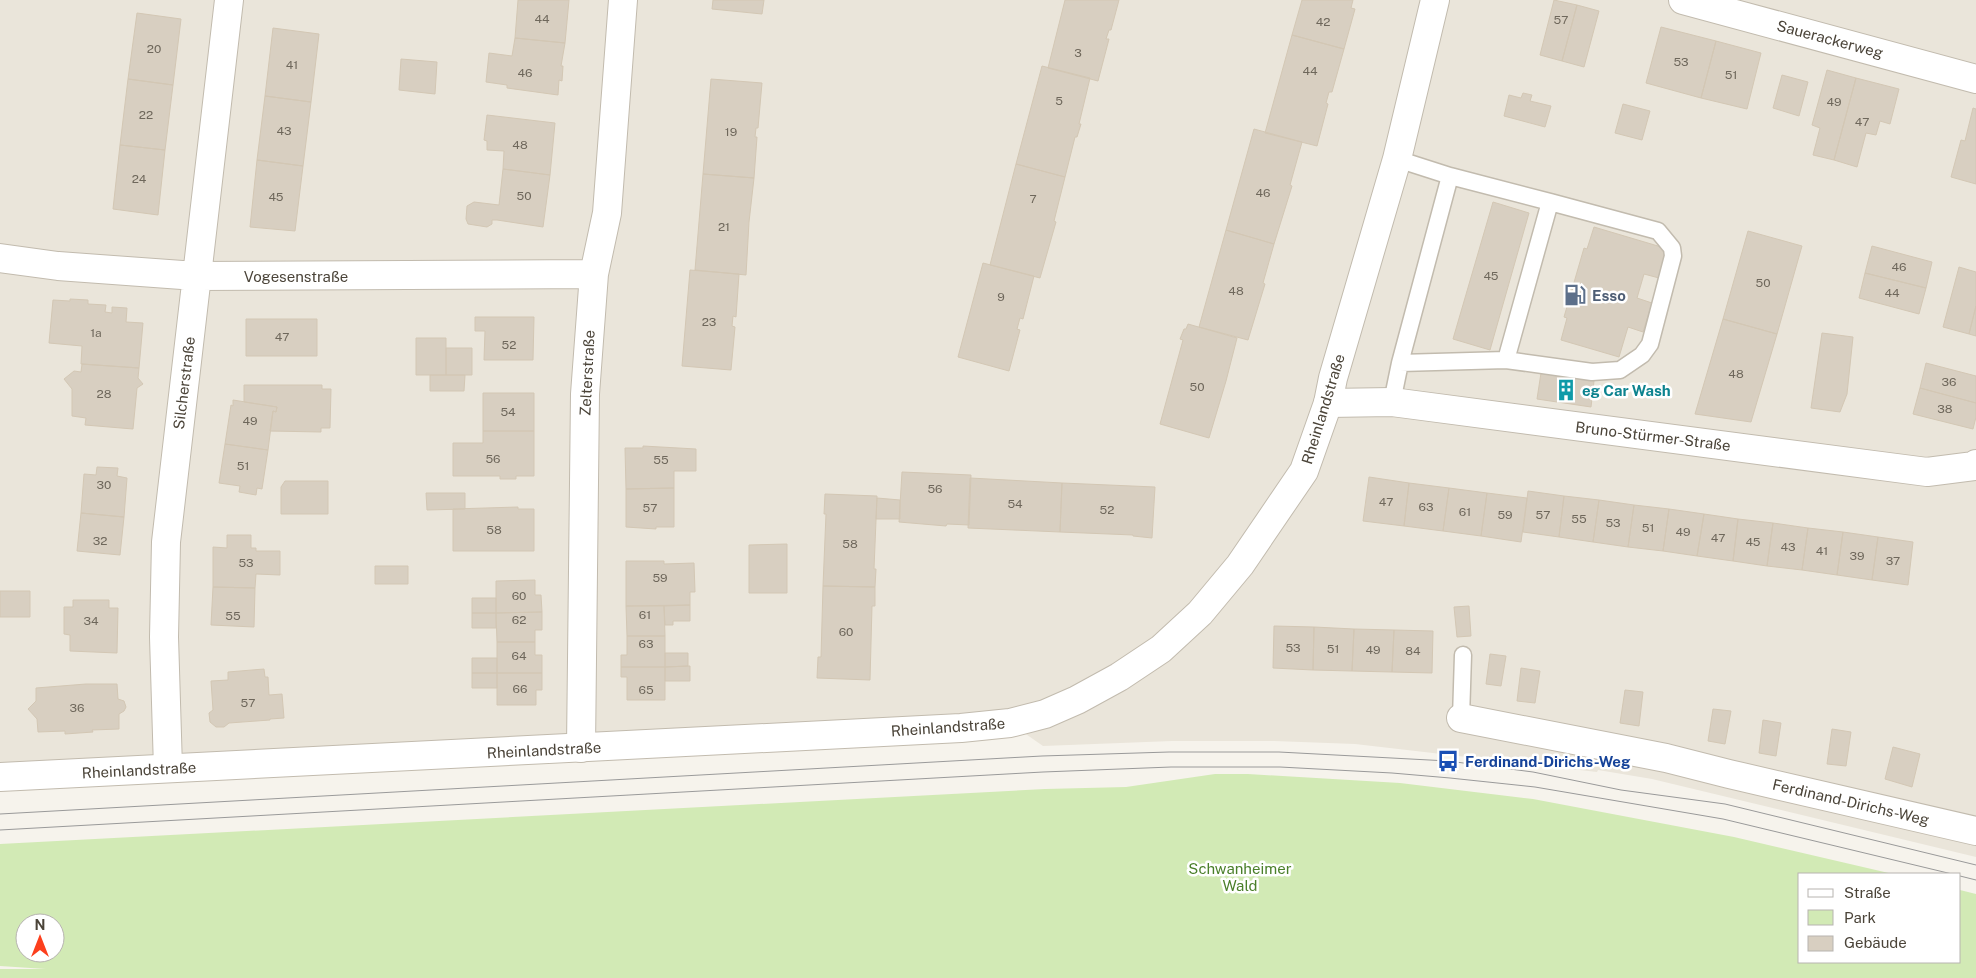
<svg xmlns="http://www.w3.org/2000/svg" width="1976" height="978" font-family="'Public Sans',sans-serif">
<style>
.residential{fill:#eae5da}
.green{fill:#d2eab5;fill-rule:evenodd}
.building{fill:#d8cfc1;stroke:#d3c7b4}
.lines{fill:none;stroke-linecap:round;stroke-linejoin:round}
.service-casing{stroke:#c2bbae;stroke-width:19}
.minor-casing{stroke:#c2bbae;stroke-width:30}
.tertiary-casing{stroke:#c2bbae;stroke-width:30}
.service{stroke:#fff;stroke-width:16}
.minor{stroke:#fff;stroke-width:28}
.tertiary{stroke:#fff;stroke-width:28}
.tram{stroke:#9a9a9a;stroke-width:1}
.labels{text-anchor:middle;dominant-baseline:central;stroke-width:5;stroke-linejoin:round;paint-order:stroke}
.number-label{font-size:12px;fill:#6e675b}
.street-label{font-size:15px;fill:#4b4439;stroke:#fff}
.service-label{font-size:15px;font-weight:bold;fill:#4e5e75;stroke:#fff;text-anchor:start}
.culture-label{font-size:15px;font-weight:bold;fill:#0d838f;stroke:#fff;text-anchor:start}
.transit-label{font-size:15px;font-weight:bold;fill:#164399;stroke:#fff;text-anchor:start}
.park-label{font-size:15px;fill:#4a7f2a;stroke:#fff}
</style>
<rect width="100%" height="100%" fill="#f6f3ec"/>
<path class="residential" d="M0 0H1976V857L1652 779 1598 770 1597 772 1355 744 1274 741H1172L1043 746 1010 723 0 777Z"/>
<path class="green" d="M1215 774H1248L1400 783 1533 799 1734 837 1893 874H1800V962H1960V890L1976 894V978H0V969H46L0 966V844L1045 789 1126 787ZM25 923H55V953H25Z"/>
<path class="building" d="M518 0H569L565 43 515 38Z
M713 0H764L762 14 712 9Z
M1065 0H1119L1111 30H1109L1106 39H1109L1098 81 1048 68Z
M1302 0H1353L1351 8 1355 9 1344 49 1292 35Z
M1554 0 1577 5 1562 61 1540 55Z
M1577 5 1599 11 1584 67 1562 61Z
M137 13 181 19 173 85 128 79Z
M1661 27 1716 41 1701 98 1646 83Z
M273 28 319 34 311 102 265 96Z
M1292 35 1344 49 1332 92H1329L1326 103 1328 104 1317 146 1265 133Z
M515 38 565 43 561 66H563L562 81 559 80 558 95 507 88V85L486 82 489 53 512 56Z
M1716 41 1761 53 1747 109 1701 98Z
M401 59 437 62 435 94 399 90Z
M1042 66 1090 78 1079 124H1081L1077 137H1075L1065 177 1016 164Z
M1827 70 1856 78 1834 160 1813 155 1820 128 1812 125Z
M1782 75 1808 82 1799 116 1773 108Z
M1856 78 1899 89 1890 124 1880 121 1876 135 1866 133 1857 167 1834 160Z
M128 79 173 85 165 150 120 145Z
M711 79 762 83 758 128H756L755 137H757L754 178 703 174Z
M1523 93 1532 95 1530 101 1551 106 1545 127 1504 116 1509 95 1521 98Z
M265 96 311 102 303 166 257 160Z
M1623 104 1650 111 1642 140 1615 133Z
M1973 108 1976 109V184L1951 177 1961 140 1965 141Z
M487 115 555 123 550 175 503 169 504 151 487 150V141L484 140Z
M1254 129 1302 142 1290 185 1292 186 1274 244 1226 230Z
M120 145 165 150 158 215 113 209Z
M257 160 303 166 295 231 250 227Z
M1016 164 1065 177 1054 221 1056 222 1040 278 990 265Z
M503 169 550 175 543 227 497 220H492V224L487 227 468 224 466 219 467 206 474 202 499 205Z
M703 174 754 178 749 222 746 275 695 270Z
M1493 202 1529 213 1490 350 1453 339Z
M1594 227 1668 249 1659 278 1644 274 1637 298 1652 303 1643 332 1628 327 1619 357 1561 340 1567 318 1564 317 1584 248 1587 249Z
M1226 230 1274 244 1263 283 1265 284 1248 340 1199 327Z
M1748 231 1802 246 1777 334 1723 319Z
M1872 246 1932 262 1926 288 1865 273Z
M983 263 1034 276 1023 319 1020 318 1017 329 1020 330 1009 371 958 357Z
M1959 267 1976 272V306L1969 334 1943 327Z
M690 270 739 274 736 317 733 316 732 326 735 327 731 370 682 366Z
M1865 273 1926 288 1919 314 1859 298Z
M70 299 88 300V304L106 305 105 312 112 313V307L127 308 126 322 143 323 139 368 81 364 82 346 49 343 53 300 70 301Z
M1976 306V336L1969 334Z
M475 317H534L533 360H484L485 331H475Z
M246 319H317V356H246Z
M1723 319 1777 334 1751 422 1695 414Z
M1188 324 1237 338 1226 381 1209 438 1160 424 1183 340 1180 339 1184 329H1186Z
M1822 333 1853 337 1847 394 1840 412 1811 408Z
M416 338H446V375H416Z
M446 348H472V375H446Z
M1926 363 1976 376V403L1920 388Z
M82 364 139 368 138 378 143 384 137 388 133 429 85 425 86 418 72 416V389L64 379 74 371 81 372Z
M1541 373 1594 381 1591 407 1537 399Z
M430 375H465L464 391H430Z
M244 385H322V389H331L330 428H321V432L270 431 273 411 276 412 277 407 244 402Z
M1920 388 1976 403V417L1973 429 1913 414Z
M483 393H534V431H483Z
M233 400 277 407 276 412 273 411 268 450 225 444 231 405 233 406Z
M483 431H534V476H516V479H500V476H453V443H483Z
M225 444 268 450 262 489 257 488 256 495 239 492 240 486 219 483Z
M643 446 696 449V471H674V488L626 489 625 448H643Z
M97 467 118 468 117 476 127 478 124 517 81 513 84 474 96 475Z
M902 472 971 475 969 525 947 524 946 526 899 522Z
M1369 477 1409 483 1404 526 1363 521Z
M970 478 1062 483 1060 532 968 528Z
M285 481H328V514H281V487Z
M1062 483 1155 487 1152 538 1133 536V535L1060 532Z
M1409 483 1449 488 1443 531 1404 526Z
M674 488V527H656V529L626 527V489Z
M1449 488 1487 493 1481 536 1443 531Z
M1528 491 1564 496 1559 537 1523 532Z
M426 493H465V509L427 510Z
M1487 493 1527 498 1521 542 1481 536Z
M825 494 877 496 874 569H876L875 587 823 586 826 514H824Z
M1564 496 1599 500 1593 542 1559 537Z
M877 498 900 500V519H876Z
M1599 500 1634 505 1628 547 1593 542Z
M1634 505 1669 509 1663 551 1628 547Z
M518 507V509H534V551H453V509Z
M1669 509 1704 514 1697 556 1663 551Z
M81 513 124 517 120 555 77 551Z
M1704 514 1738 519 1733 561 1697 556Z
M1738 519 1773 523 1767 566 1733 561Z
M1773 523 1808 528 1802 570 1767 566Z
M1808 528 1843 532 1837 575 1802 570Z
M1843 532 1878 537 1872 580 1837 575Z
M227 535H251V548H256V551H280V575L256 574 255 588 213 587V547L227 548Z
M1878 537 1913 542 1908 585 1872 580Z
M787 544V593H749V545Z
M626 561H664V564L694 563 695 592H690V605L626 606Z
M375 566H408V584H375Z
M535 580V595H541L542 612 496 613V581Z
M823 586 875 587V606H872L870 680 817 678 818 657H821Z
M213 587 255 588 254 627 211 625Z
M0 591H30V617H0Z
M472 598H496V613H472Z
M73 600H109V608H118L117 653 70 651V635L64 634V607H73Z
M690 605V621H673V625H665L664 606Z
M626 606H664L665 636H627Z
M1469 606 1471 636 1457 637 1454 607Z
M542 612V630H535V642H497L496 613Z
M472 613H496V628H472Z
M1274 626 1314 627 1313 670 1273 668Z
M1314 627 1354 629 1352 671 1313 670Z
M1354 629 1394 630 1392 672 1352 671Z
M1394 630 1433 631 1432 673 1392 672Z
M627 636H665V667H621V655H627Z
M497 642H535V655H542V673H497Z
M665 653H688V666L665 667Z
M1490 654 1506 656 1501 686 1486 684Z
M472 658H497V673H472Z
M690 666V681H665V667Z
M621 667H665V700H627V677H621Z
M1521 668 1540 671 1535 703 1517 701Z
M264 669 265 677H268L269 695 282 694 284 718 270 719V720L229 723 224 727H216L210 722 209 713 213 710 211 681 228 680V672Z
M472 673H497V688H472Z
M497 673H542V690H536V705H497Z
M86 684H117L118 699 124 701 126 707 124 711 119 714V729L92 730 93 732 65 734V731L38 732 37 719 28 709 36 701V688Z
M1625 690 1643 692 1639 726 1620 723Z
M1713 709 1731 711 1725 744 1708 741Z
M1763 720 1781 723 1776 756 1759 753Z
M1832 729 1851 732 1846 766 1827 764Z
M1893 747 1920 754 1912 787 1885 779Z"/>
<g class="lines">
<g class="service-casing">
<path id="service" d="M1397 159 1450 176 1550 202 1506 360
M1400 363 1506 360 1592 372 1620 370 1642 355 1650 344 1673 256 1672 248 1658 231 1550 202
M1392 402 1400 363 1450 176
M1461 718 1463 655"/>
</g>
<g class="minor-casing">
<path id="minor" d="M1683 0 1976 79
M0 258 58 266 196 276 594 274
M1328 403 1392 402 1927 472 1974 466 1976 464
M1461 718 1666 758 1729 774 1976 831
M581 748 585 394 594 274 607 213 623 0
M168 768 164 637 166 542 229 0"/>
</g>
<g class="tertiary-casing">
<path id="tertiary" d="M0 777 961 728 1010 723 1045 714 1077 700 1119 677 1161 649 1200 613 1240 565 1304 471 1328 403 1333 378 1397 159 1435 0"/>
</g>
<use href="#service" class="service"/>
<use href="#minor" class="minor"/>
<use href="#tertiary" class="tertiary"/>
<path class="tram" d="M0 814 1042 756 1169 752H1279L1448 761 1533 772 1621 790 1725 804 1976 865
M0 830 1043 772 1171 767H1280L1392 773 1450 778 1535 787 1723 819 1952 874
M1960 876 1976 880"/>
</g>
<defs>
<g id="fuel-bare" transform="scale(1.725)"><path d="M-5.5-6h7V0h2V4h1.3V-2.5L3-4.5l.8-.8L6-3V5H2.5V1h-1V6h-7ZM-4.2-4.7v3.2H.2V-4.7Z" fill="#5c6f8a" stroke="#fff" stroke-width="2.5" paint-order="stroke"/></g>
<g id="building-bare" transform="scale(1.725)"><path d="M-4-6H4V6H1V3H-1V6H-4ZM-2.5-4.3h1.7v1.8h-1.7ZM.8-4.3h1.7v1.8H.8ZM-2.5-1h1.7V.8h-1.7ZM.8-1h1.7V.8H.8Z" fill="#0f9aa8" stroke="#fff" stroke-width="2.5" paint-order="stroke"/></g>
<g id="bus-bare" transform="scale(1.725)"><path d="M-5-6H5V4H4V6H2V4H-2V6H-4V4H-5ZM-3.5-4V0h7V-4ZM-3.5 1.2v1.5H-2V1.2ZM2 1.2v1.5H3.5V1.2Z" fill="#1a4fb4" stroke="#fff" stroke-width="2.5" paint-order="stroke"/></g>
</defs>
<g fill-rule="evenodd">
<use href="#fuel-bare" x="1575" y="295"/>
<use href="#building-bare" x="1566" y="390"/>
<use href="#bus-bare" x="1448" y="761"/>
</g>
<g class="labels">
<g class="number-label">
<text x="542" y="19">44</text>
<text x="1561" y="20">57</text>
<text x="1323" y="22">42</text>
<text x="154" y="49">20</text>
<text x="1078" y="53">3</text>
<text x="1681" y="62">53</text>
<text x="292" y="65">41</text>
<text x="1310" y="71">44</text>
<text x="525" y="73">46</text>
<text x="1731" y="75">51</text>
<text x="1059" y="101">5</text>
<text x="1834" y="102">49</text>
<text x="146" y="115">22</text>
<text x="1862" y="122">47</text>
<text x="284" y="131">43</text>
<text x="731" y="132">19</text>
<text x="520" y="145">48</text>
<text x="139" y="179">24</text>
<text x="1263" y="193">46</text>
<text x="524" y="196">50</text>
<text x="276" y="197">45</text>
<text x="1033" y="199">7</text>
<text x="724" y="227">21</text>
<text x="1899" y="267">46</text>
<text x="1491" y="276">45</text>
<text x="1763" y="283">50</text>
<text x="1236" y="291">48</text>
<text x="1892" y="293">44</text>
<text x="1001" y="297">9</text>
<text x="709" y="322">23</text>
<text x="96" y="333">1a</text>
<text x="282" y="337">47</text>
<text x="509" y="345">52</text>
<text x="1736" y="374">48</text>
<text x="1949" y="382">36</text>
<text x="1197" y="387">50</text>
<text x="104" y="394">28</text>
<text x="1945" y="409">38</text>
<text x="508" y="412">54</text>
<text x="250" y="421">49</text>
<text x="493" y="459">56</text>
<text x="661" y="460">55</text>
<text x="243" y="466">51</text>
<text x="104" y="485">30</text>
<text x="935" y="489">56</text>
<text x="1386" y="502">47</text>
<text x="1015" y="504">54</text>
<text x="1426" y="507">63</text>
<text x="650" y="508">57</text>
<text x="1107" y="510">52</text>
<text x="1465" y="512">61</text>
<text x="1505" y="515">59</text>
<text x="1543" y="515">57</text>
<text x="1579" y="519">55</text>
<text x="1613" y="523">53</text>
<text x="1648" y="528">51</text>
<text x="494" y="530">58</text>
<text x="1683" y="532">49</text>
<text x="1718" y="538">47</text>
<text x="100" y="541">32</text>
<text x="1753" y="542">45</text>
<text x="850" y="544">58</text>
<text x="1788" y="547">43</text>
<text x="1822" y="551">41</text>
<text x="1857" y="556">39</text>
<text x="1893" y="561">37</text>
<text x="246" y="563">53</text>
<text x="660" y="578">59</text>
<text x="519" y="596">60</text>
<text x="645" y="615">61</text>
<text x="233" y="616">55</text>
<text x="519" y="620">62</text>
<text x="91" y="621">34</text>
<text x="846" y="632">60</text>
<text x="646" y="644">63</text>
<text x="1293" y="648">53</text>
<text x="1333" y="649">51</text>
<text x="1373" y="650">49</text>
<text x="1413" y="651">84</text>
<text x="519" y="656">64</text>
<text x="520" y="689">66</text>
<text x="646" y="690">65</text>
<text x="248" y="703">57</text>
<text x="77" y="708">36</text>
</g>
<g class="street-label">
<text transform="translate(1830 39) rotate(15)">Sauerackerweg</text>
<text x="296" y="276">Vogesenstraße</text>
<text transform="translate(587 373) rotate(-87)">Zelterstraße</text>
<text transform="translate(184 383) rotate(-83)">Silcherstraße</text>
<text transform="translate(1323 409) rotate(-73)">Rheinlandstraße</text>
<text transform="translate(1653 436) rotate(7)">Bruno-Stürmer-Straße</text>
<text transform="translate(948 727) rotate(-4)">Rheinlandstraße</text>
<text transform="translate(544 750) rotate(-3)">Rheinlandstraße</text>
<text transform="translate(139 770) rotate(-3)">Rheinlandstraße</text>
<text transform="translate(1851 802) rotate(13)">Ferdinand-Dirichs-Weg</text>
</g>
<g class="service-label">
<text x="1592" y="295">Esso</text>
</g>
<g class="culture-label">
<text x="1582" y="390">eg Car Wash</text>
</g>
<g class="transit-label">
<text x="1465" y="761">Ferdinand-Dirichs-Weg</text>
</g>
<g class="park-label">
<text x="1240" y="868">Schwanheimer<tspan x="1240" dy="17">Wald</tspan></text>
</g>
</g>
<rect x="1798" y="873" width="162" height="90" fill="#ffffff" stroke="#b7b4b0"/>
<rect x="1808" y="889" width="25" height="8" fill="#ffffff" stroke="#b7b4b0"/>
<text x="1844" y="898" font-size="15" fill="#4b4439">Straße</text>
<rect x="1808" y="910" width="25" height="15" fill="#d2eab5" stroke="#b7b4b0"/>
<text x="1844" y="923" font-size="15" fill="#4b4439">Park</text>
<rect x="1808" y="936" width="25" height="15" fill="#d8cfc1" stroke="#b7b4b0"/>
<text x="1844" y="948" font-size="15" fill="#4b4439">Gebäude</text>
<g transform="translate(40 938)"><circle r="24" fill="#ffffff" stroke="#b7b4b0"/>
<path d="M0-4L9 19L0 12L-9 19Z" fill="#fc3f1d"/>
<text y="-8" font-size="14" font-weight="bold" text-anchor="middle" fill="#4b4439">N</text>
</g>
</svg>
